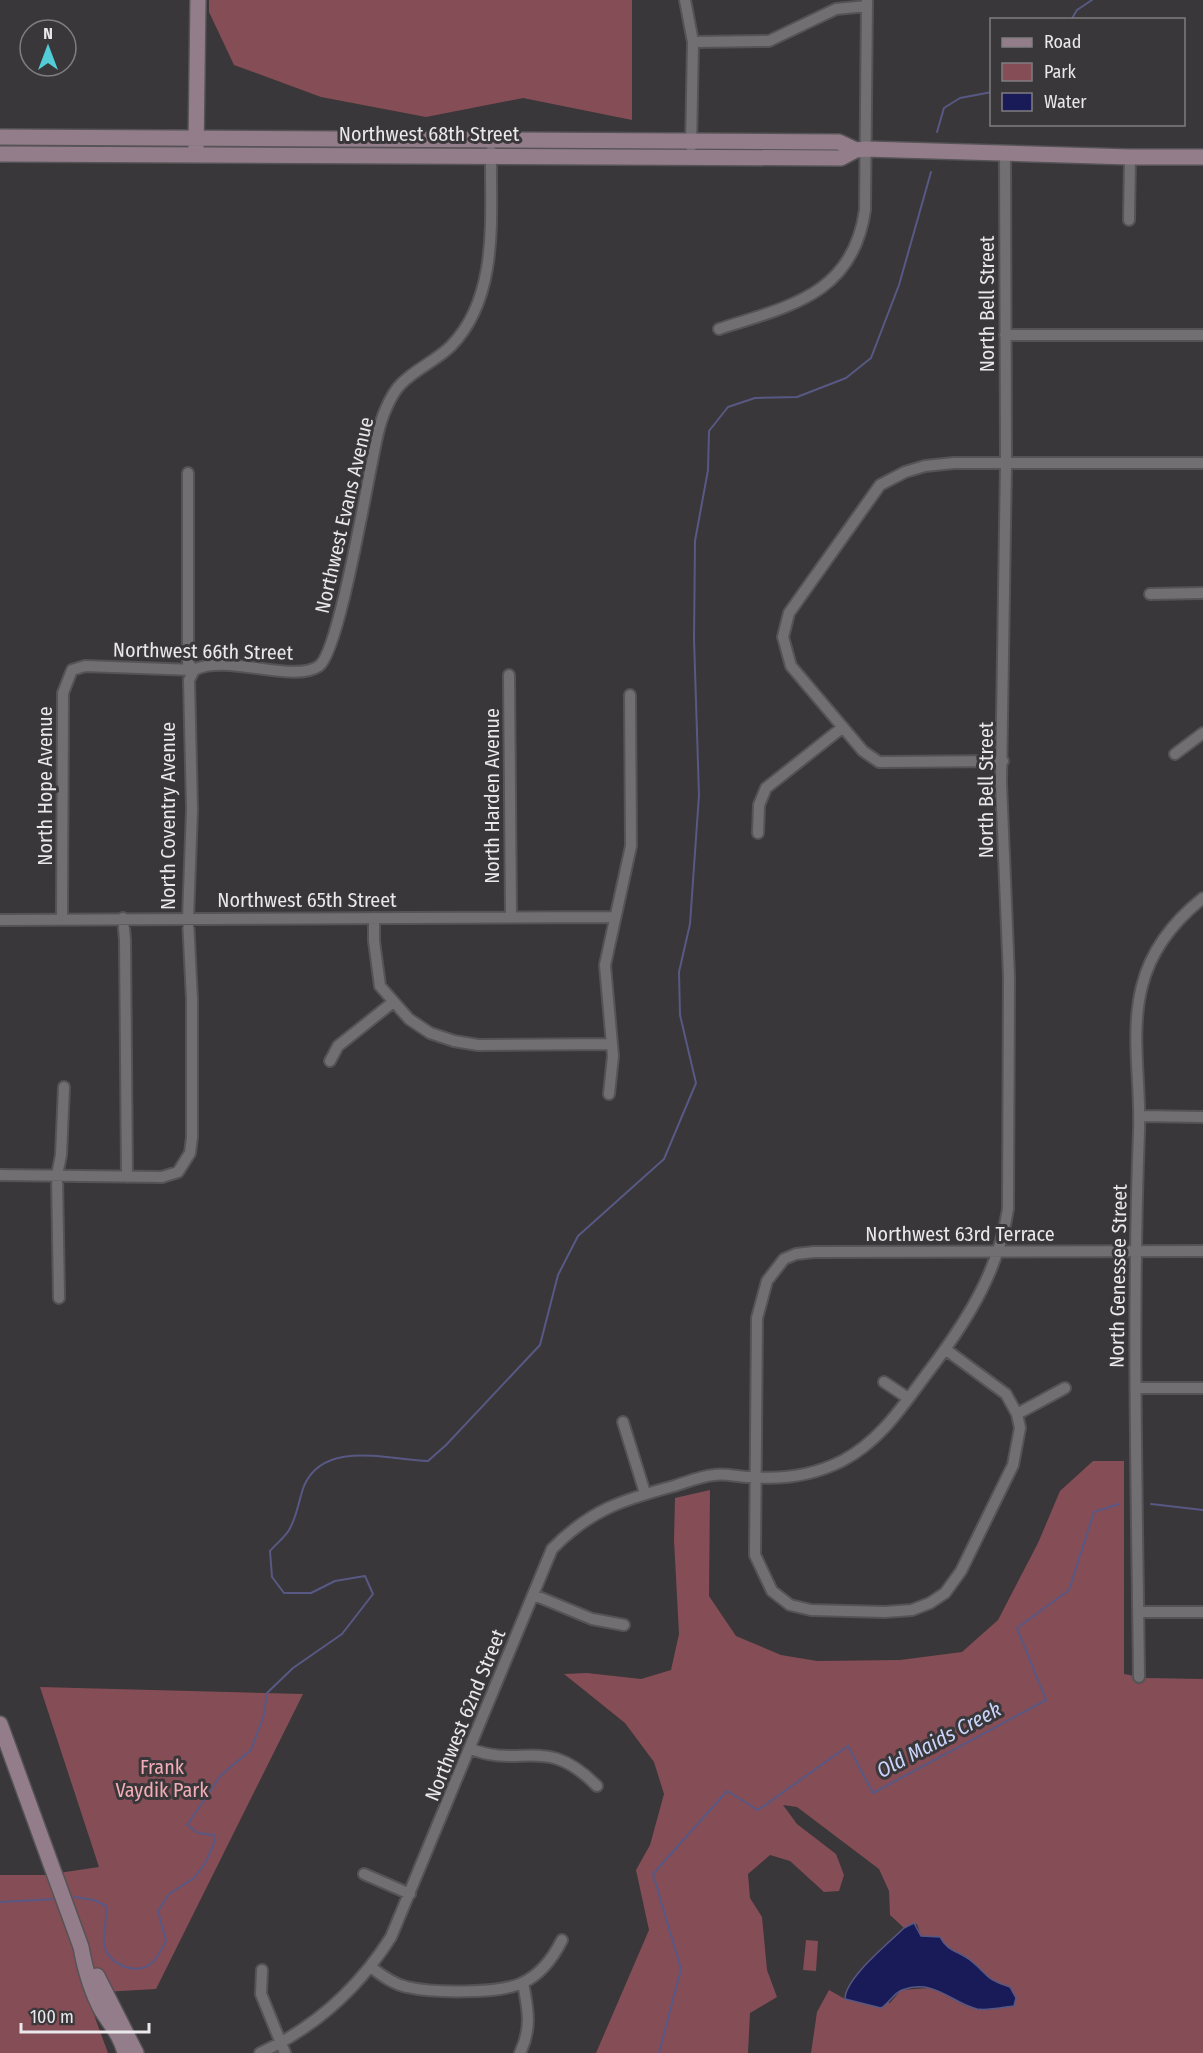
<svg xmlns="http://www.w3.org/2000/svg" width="1203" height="2053" font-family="'Fira Sans Condensed',sans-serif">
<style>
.green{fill:#854d56}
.water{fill:#191b59;stroke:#585884;stroke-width:1.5}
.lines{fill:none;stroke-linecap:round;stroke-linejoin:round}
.stream{stroke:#585884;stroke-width:2}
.street-casing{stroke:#555355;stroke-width:14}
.secondary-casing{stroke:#555355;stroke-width:18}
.street{stroke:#716f72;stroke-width:10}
.secondary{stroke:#947d8b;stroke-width:15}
.labels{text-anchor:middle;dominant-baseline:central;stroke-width:6;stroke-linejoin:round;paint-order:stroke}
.street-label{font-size:20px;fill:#eae8ea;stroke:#393739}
.park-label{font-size:20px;fill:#f3adb7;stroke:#393739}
.water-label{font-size:21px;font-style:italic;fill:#cad4fb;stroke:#393739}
</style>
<rect width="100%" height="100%" fill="#393739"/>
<path class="green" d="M209 0H632V120L523 98 426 117 321 97 234 65 209 12Z
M1093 1461H1124V1674L1145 1678 1203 1679V2053H811L817 2012 829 1990 845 1999 890 2003 901 1990 929 1988 943 1991 964 2005 977 2009 1014 2006 1010 1987 989 1979 971 1961 944 1946 940 1937 921 1936 917 1924 904 1928 890 1915 889 1891 879 1869 797 1807 783 1805 797 1824 836 1854 844 1875 839 1891 824 1892 790 1861 770 1855 748 1874 750 1898 762 1917 767 1970 777 1997 750 2013 748 2053H596L649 1930 636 1870 650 1845 664 1794 654 1762 625 1723 564 1674 587 1673 641 1679 671 1670 679 1634 674 1540 675 1498 710 1490 709 1596 736 1636 781 1655 817 1661 900 1660 962 1652 998 1620 1038 1543 1060 1491Z
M40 1687 303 1694 156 1989 86 1993 108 2053H0V1875H45L99 1867Z
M806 1940 818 1941 816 1971 803 1970Z"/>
<path class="water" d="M914 1923 921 1936 940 1937C947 1951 958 1951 970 1960 989 1975 984 1979 1010 1987L1016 1998 1014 2006C1004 2007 987 2011 977 2009 951 2003 935 1978 902 1990 894 1993 889 2003 881 2008L845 1999C845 1978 889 1943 904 1928Z"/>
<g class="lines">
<path class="stream" d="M1071 20 1077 10 1092 0
M937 132 944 108 960 98 992 92
M1151 1504 1203 1510
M74 1897 94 1900 106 1906C107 1917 103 1938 104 1944 107 1965 138 1977 153 1962 158 1957 162 1948 166 1941L158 1911 169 1894 194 1878 206 1862 214 1843V1835L198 1833 187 1825 221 1775 251 1750 263 1718 267 1693 293 1668 342 1634 373 1594 365 1576 335 1581 311 1593H284L272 1577 270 1551C276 1544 285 1537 289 1530 297 1517 299 1499 304 1486 324 1439 389 1460 428 1461L446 1445 540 1345 558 1275 578 1236 664 1159 696 1083 680 1015 679 972 690 924 699 795 694 639 695 541 708 470 709 431 728 407 755 398 797 397 846 378 871 358 899 285 931 172
M0 1902 56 1899
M659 2053 681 1969 653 1874 727 1791 758 1810 848 1746 873 1793 1046 1700 1017 1628 1069 1590 1094 1512 1119 1504"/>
<g class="street-casing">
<path id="street" d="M685 0 693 42 691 147
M693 42 769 41 836 9 867 6
M1129 220 1130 157
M719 329C789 306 853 295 865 210L867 0
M1005 335H1203
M1150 594 1203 593
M509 675 511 917
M1175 754 1203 733
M1003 761 879 762 863 751 791 666 783 637 789 613 880 485 905 472 925 466 954 463H1203
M758 833 759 805 766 788 843 727
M62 918 63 693 72 670 85 666 194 670C226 653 293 684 319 666 340 651 369 469 378 433 381 419 390 395 401 384 415 369 436 361 451 346 500 296 490 215 491 151
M123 918 125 940 127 1177
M374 918V941L380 986 409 1019 430 1033 454 1041 478 1045 612 1044
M0 920 615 917
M330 1061 338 1046 392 1003
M609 1094 613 1056 605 965 631 846 630 695
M1140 1116 1203 1117
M0 1175 162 1177 178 1172 190 1153 192 1137V1000L188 919 192 809 189 680 194 670 188 663V473
M59 1298 57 1175 61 1155 64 1087
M945 1349 1006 1394 1017 1414 1020 1428 1013 1465 961 1571 945 1593 930 1603 912 1610 885 1612 811 1610 790 1605 772 1591 755 1555 757 1318 767 1281 784 1259 796 1254 814 1252 1203 1251
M884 1382 908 1398
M1136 1388H1203
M1017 1414 1065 1388
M623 1422 645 1493
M534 1595 592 1619 624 1625
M1138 1612H1203
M1139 1677C1137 1495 1132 1313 1139 1131 1141 1084 1130 1032 1142 986 1151 950 1174 921 1203 898
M471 1749C523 1769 546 1734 597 1786
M364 1874 410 1894
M371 1967C382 1976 393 1984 407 1987 432 1993 499 1994 522 1983 540 1975 553 1958 562 1940
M262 1970 261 1994 285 2053
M260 2053C316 2027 358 1989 391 1937L552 1549C590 1510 622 1500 674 1486 687 1482 701 1476 714 1475 725 1473 738 1477 750 1477 783 1480 812 1476 842 1461 884 1439 907 1399 935 1363 970 1316 999 1268 1008 1209L1009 977 1001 783 1006 463 1005 154
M520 2053C532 2028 528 2009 523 1983"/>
</g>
<g class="secondary-casing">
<path id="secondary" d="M0 137 839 142 856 150
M196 147 198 0
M0 154 841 158 856 150 866 149 1130 157H1203
M0 1724 81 1947C85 1969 91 1991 102 2011 111 2025 121 2036 125 2053
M97 1976 136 2053"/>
</g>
<use href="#street" class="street"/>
<use href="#secondary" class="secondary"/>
</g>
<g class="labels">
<g class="street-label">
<text x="429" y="134">Northwest 68th Street</text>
<text transform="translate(987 304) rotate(-90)">North Bell Street</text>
<text transform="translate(344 515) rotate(-77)">Northwest Evans Avenue</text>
<text transform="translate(203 651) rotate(1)">Northwest 66th Street</text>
<text transform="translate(45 786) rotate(-90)">North Hope Avenue</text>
<text transform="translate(986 790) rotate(-90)">North Bell Street</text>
<text transform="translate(492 796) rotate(-90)">North Harden Avenue</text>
<text transform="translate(168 816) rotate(-90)">North Coventry Avenue</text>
<text x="307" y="900">Northwest 65th Street</text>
<text x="960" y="1234">Northwest 63rd Terrace</text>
<text transform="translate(1118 1276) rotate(-89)">North Genessee Street</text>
<text transform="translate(465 1715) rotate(-68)">Northwest 62nd Street</text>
</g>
<g class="park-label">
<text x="162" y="1767">Frank<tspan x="162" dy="23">Vaydik Park</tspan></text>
</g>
<g class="water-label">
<text transform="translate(939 1740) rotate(-28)">Old Maids Creek</text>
</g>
</g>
<rect x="990" y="18" width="195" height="108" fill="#393739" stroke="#807e80" stroke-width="1.5"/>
<rect x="1002" y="38" width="30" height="9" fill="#947d8b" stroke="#807e80" stroke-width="1.5"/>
<text x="1044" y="48" font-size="18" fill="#eae8ea">Road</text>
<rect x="1002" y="63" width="30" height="18" fill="#854d56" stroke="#807e80" stroke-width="1.5"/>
<text x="1044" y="78" font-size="18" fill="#eae8ea">Park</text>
<rect x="1002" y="93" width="30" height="18" fill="#191b59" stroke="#807e80" stroke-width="1.5"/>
<text x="1044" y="108" font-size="18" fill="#eae8ea">Water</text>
<g transform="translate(48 48)"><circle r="28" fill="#393739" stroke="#807e80" stroke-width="1.5"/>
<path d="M0-4.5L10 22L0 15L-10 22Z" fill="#52ccd6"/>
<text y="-9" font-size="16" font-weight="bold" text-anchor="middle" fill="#eae8ea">N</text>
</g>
<path d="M21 2023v9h128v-9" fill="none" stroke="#eae8ea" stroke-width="3"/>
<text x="30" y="2023" font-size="18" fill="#eae8ea" stroke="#393739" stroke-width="4.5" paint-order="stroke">100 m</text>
</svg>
